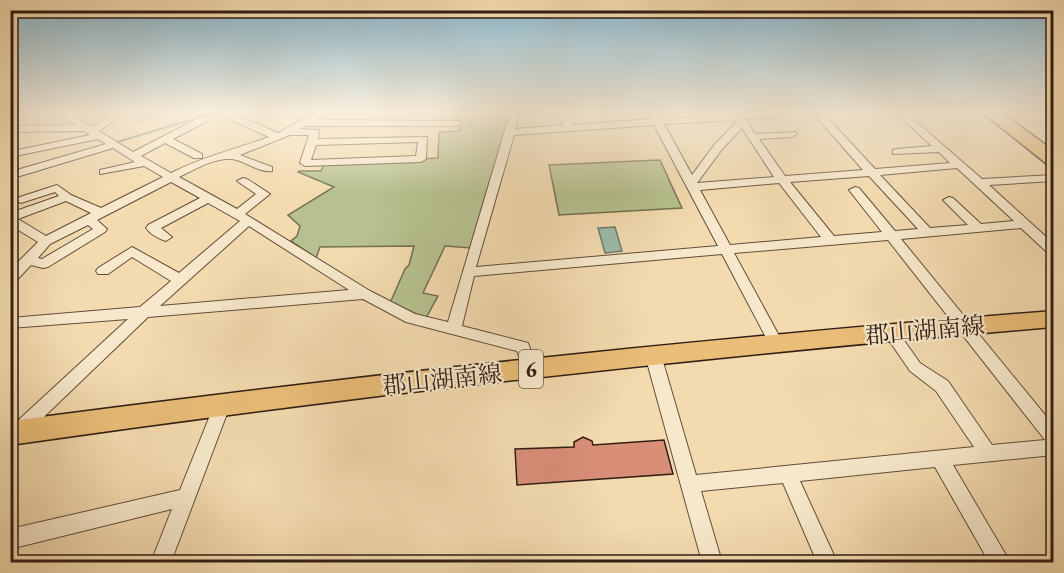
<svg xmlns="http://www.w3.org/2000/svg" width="1064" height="573" font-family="'EB Garamond','Noto Serif JP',serif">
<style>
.green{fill:#b6c18f;stroke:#746f52;stroke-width:1.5}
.water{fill:#9bbbaa;stroke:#717c6e;stroke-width:1.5}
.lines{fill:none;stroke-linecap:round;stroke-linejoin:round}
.stream{stroke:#717c6e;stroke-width:2}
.building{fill:#d88e77;stroke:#311d14;stroke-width:1.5}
.street-casing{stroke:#624c3b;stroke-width:2}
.primary-casing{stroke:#311d14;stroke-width:3}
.highway-casing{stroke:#311d14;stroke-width:3}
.street{fill:#f7e8cb;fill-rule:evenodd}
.primary{fill:#eabe78;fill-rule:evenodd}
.highway{fill:#eabe78;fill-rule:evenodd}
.labels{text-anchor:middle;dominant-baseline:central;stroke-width:4.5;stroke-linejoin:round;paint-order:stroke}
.shield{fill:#f7e8cb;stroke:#6c5a4b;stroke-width:1.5}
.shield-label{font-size:22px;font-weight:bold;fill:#311d14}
.street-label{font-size:24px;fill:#311d14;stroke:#f7e8cb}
</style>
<rect width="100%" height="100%" fill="#f3dbaf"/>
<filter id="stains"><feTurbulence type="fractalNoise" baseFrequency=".00333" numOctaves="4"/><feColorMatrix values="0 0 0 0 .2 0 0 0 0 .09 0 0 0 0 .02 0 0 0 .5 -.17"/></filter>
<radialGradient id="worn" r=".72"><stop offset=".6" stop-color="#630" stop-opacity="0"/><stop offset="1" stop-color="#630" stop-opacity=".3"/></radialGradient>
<path class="green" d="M412 113H513L471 248 445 246 423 293 438 296 426 318 390 303 405 269 409 265 414 246 320 247 316 258 291 241 297 236 300 226 288 215 334 187 298 172 299 171H321L324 164 438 158 439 132 459 131V120H434L435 116H411Z
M660 160 682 208 559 215 549 165Z"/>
<path class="water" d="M615 227 622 251 605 253 598 228Z"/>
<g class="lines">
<path class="stream" d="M114 143 213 113"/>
</g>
<path class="building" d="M583 437 592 441 593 445 664 440 673 474 517 485 515 449 574 447V442Z"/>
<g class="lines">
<g class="street-casing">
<path id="street" d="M15 113H25L10 125V117Z
M58 113H69L92 127 114 113H125L99 131 133 152 201 117H207V121L173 139 202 154V158H194L165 143 141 156 171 173C202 157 236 149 269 137L222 116 221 113H232L278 133 315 113H327L317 120 460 121 462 123 457 126H306L300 129 319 130 318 139 427 137 426 159 421 162 305 166 300 163 309 135H290L240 155 272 167V171C257 173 244 159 230 159 213 158 194 170 179 177L237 209 256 194 237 181 243 178 247 179 270 194 245 214 370 291 415 314 448 322 510 113H520L515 129 563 125 559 113H569L573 125 652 119 650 113H658L661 119 732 113H794L790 116 745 119 755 134 796 132 797 134 792 137 759 139 785 176 863 170 813 113H823L875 169 950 163 939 152 893 154V150L897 149 932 146 896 113H906L982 179 1054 175V181L989 185 1054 244V256L1050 255 1021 228 901 239 1054 426V455L953 465 1010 562H989L935 467 800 481 837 562H817L783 483 701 491 722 562H702L645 355 648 351 653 349 658 351 661 355 696 475 974 447 936 391 910 371 884 333 886 329H896L920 363 948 381 992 445 1045 440 888 240 734 253 783 343 781 347H771L722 254 474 276 462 326 528 343 538 369 535 373 530 375 525 373 517 351 406 322 363 299 148 317 24 436 18 438 12 436V426L128 319 10 328V318L140 307 171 281 132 257 108 274H98L96 271 98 268 132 247 179 273 240 221 208 203 161 228 172 237 166 241C159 239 150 234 146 228L148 225 200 198 171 182 97 220 107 229 105 232 48 267 43 268 31 265 15 282 10 284V270L38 242 10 225V213L59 196 55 192 21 203 15 200 17 198 57 185 71 195 101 208 163 177 144 166 100 174V170L135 162 113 148 10 179V172L106 144 98 139 20 155 10 162V153L13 151 90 135 84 131 10 132V126L75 125ZM736 120 737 122 715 144 692 175 664 124ZM654 125 718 246 476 267 514 135ZM742 128 774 177 697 183 723 148ZM418 142 416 156 311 160 316 145ZM957 168 1014 221 981 224 953 198 949 197 943 200 968 225 930 228 880 175ZM869 176 918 229 895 231 859 188 855 187 849 190 882 232 834 236 790 182ZM779 183 821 237 730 245 700 190ZM66 201 91 213 46 236 18 219ZM88 225 93 229 42 259 38 258 50 244ZM249 226 349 290 160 306Z
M128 113H140L148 119 140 121Z
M223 396 229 398 231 403 171 562H151L172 509 10 549V529L180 490 215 403 217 398Z"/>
</g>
<g class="primary-casing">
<path id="primary" d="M1054 311V327C705 356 357 395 10 445V421C357 375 705 338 1054 311Z"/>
</g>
<g class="highway-casing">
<path id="highway" d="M983 113H1002L1054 151V166L1047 164Z"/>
</g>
<use href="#street" class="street"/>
<use href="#primary" class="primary"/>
<use href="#highway" class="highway"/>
</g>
<linearGradient id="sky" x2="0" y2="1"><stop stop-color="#89b7cf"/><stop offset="0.58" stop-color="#faefdb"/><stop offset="1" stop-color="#faefdb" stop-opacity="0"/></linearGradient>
<rect width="1064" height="194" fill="url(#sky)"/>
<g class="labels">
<rect class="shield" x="519" y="350" width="24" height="38" rx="4.5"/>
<g class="shield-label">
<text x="531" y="369">6</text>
</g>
<g class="street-label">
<text transform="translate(925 330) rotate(-5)">郡山湖南線</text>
<text transform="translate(442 379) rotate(-6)">郡山湖南線</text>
</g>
</g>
<rect width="1064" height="573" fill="none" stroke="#f3dbaf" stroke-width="36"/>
<rect x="12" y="12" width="1040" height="549" fill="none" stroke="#311d14" stroke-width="3"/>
<rect x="18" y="18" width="1028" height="537" fill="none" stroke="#311d14" stroke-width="1.5"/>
<rect width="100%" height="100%" filter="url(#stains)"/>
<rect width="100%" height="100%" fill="url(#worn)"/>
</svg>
